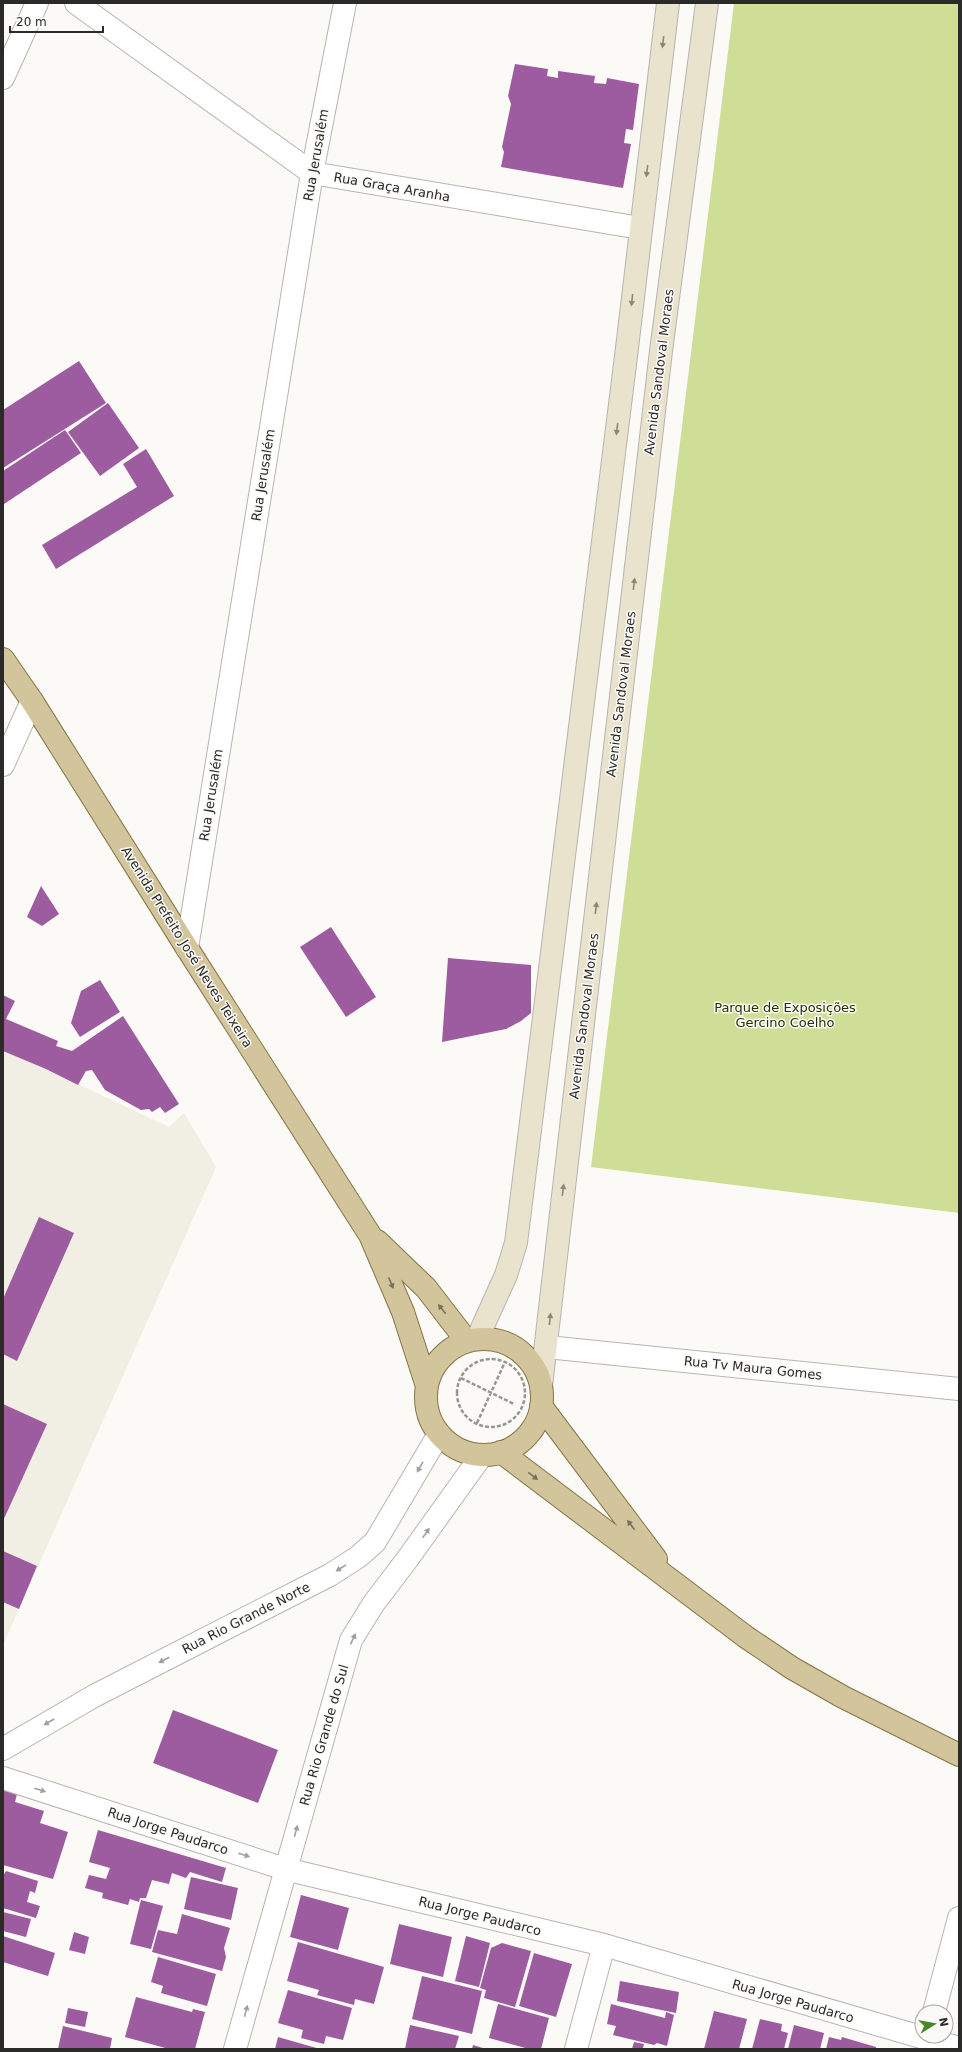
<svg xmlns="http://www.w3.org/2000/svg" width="962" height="2052" font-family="'DejaVu Sans',sans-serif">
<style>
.built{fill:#f1eee3}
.green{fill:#cede96}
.building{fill:#9d5c9f}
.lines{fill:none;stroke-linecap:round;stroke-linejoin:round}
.minor-casing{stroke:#b6b5b1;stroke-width:24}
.secondary-casing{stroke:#b6b5b1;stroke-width:24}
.primary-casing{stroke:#847547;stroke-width:24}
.path{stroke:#969693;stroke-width:2.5;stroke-dasharray:4 2;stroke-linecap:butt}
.minor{stroke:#fff;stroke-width:22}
.secondary{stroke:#e9e2cd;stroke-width:22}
.primary{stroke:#d3c59b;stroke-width:22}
.oneway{fill:#8a867a}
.oneway2{fill:#76705c}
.oneway3{fill:#9f9f9e}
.labels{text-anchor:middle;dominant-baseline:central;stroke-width:3;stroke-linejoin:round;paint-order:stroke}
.street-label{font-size:13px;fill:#2a2a28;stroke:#fbfaf6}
.park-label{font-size:13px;fill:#293006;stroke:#fbfaf6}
</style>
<rect width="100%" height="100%" fill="#fbfaf6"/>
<path class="built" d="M3 1051 46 1069 169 1127 184 1113 216 1167 3 1645Z"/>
<path class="green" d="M734 3H959V1213L591 1167Z"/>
<path class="building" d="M515 64 548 69 547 76 558 78V71L595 76 594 83 606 84 607 78 639 84 633 130 626 129 624 143 631 144 623 188 501 167 504 152 502 147 511 104 508 96Z
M79 361 106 403 3 468V410Z
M108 403 139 448 100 476 68 432Z
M65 430 81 453 4 504 3 471Z
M146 449 174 496 56 569 42 545 137 487 123 464Z
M41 886 59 914 42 926 27 917Z
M331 927 376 997 346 1017 300 947Z
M448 958 531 965V1013L521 1021 506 1029 442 1042Z
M100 980 120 1012 80 1037 71 1023 81 991Z
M3 995 15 1001 6 1019 58 1041 56 1046 72 1051 123 1016 179 1104 165 1113 160 1107 152 1112 149 1109 141 1110 105 1090 92 1070 86 1071 78 1085 46 1069 3 1051Z
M39 1217 74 1233 17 1361 3 1354V1299Z
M3 1404 47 1424 3 1521Z
M3 1551 37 1566 19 1609 3 1602Z
M173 1710 278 1750 258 1803 153 1763Z
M3 1789 17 1794 15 1802 44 1811 40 1823 68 1832 53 1879 3 1865Z
M98 1830 226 1868 222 1882 190 1872 186 1878 172 1873 169 1884 152 1880 146 1898H140L139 1902 130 1899 128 1905 102 1898 103 1893 85 1888 89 1875 106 1879 110 1868 89 1862Z
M6 1871 38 1881 35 1893 30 1891 27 1902 40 1906 36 1918 3 1908V1876Z
M191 1877 238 1888 231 1920 184 1909Z
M301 1895 349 1908 338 1950 290 1937Z
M141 1900 163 1906 151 1949 130 1944Z
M3 1912 31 1919 26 1937 3 1931Z
M182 1914 230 1928 224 1948 226 1957 222 1971 152 1952 158 1930 177 1934Z
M399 1924 452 1937 443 1977 390 1964Z
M74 1932 89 1937 85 1954 69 1950Z
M3 1936 55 1953 48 1976 3 1962Z
M466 1936 490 1943 479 1987 455 1981Z
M298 1942 384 1967 374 2004 355 1999 354 2005 317 1995 319 1990 287 1981Z
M502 1943 531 1951 515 2007 484 1998 486 1990 480 1988 491 1948Z
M534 1953 572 1964 556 2017 519 2006Z
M158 1957 216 1974 207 2006 161 1993 163 1986 151 1982Z
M422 1976 482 1991 472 2034 412 2019Z
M620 1981 679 1992 676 2013 617 2001Z
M288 1990 352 2008 343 2040 326 2036 324 2044 301 2038 303 2030 278 2023Z
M136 1997 192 2012 193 2009 205 2012 195 2049H169L125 2037Z
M498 2004 549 2018 541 2049H529L489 2038Z
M611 2004 665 2018 666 2012 674 2015 667 2046 657 2043 654 2045 613 2035 616 2026 607 2024Z
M68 2008 88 2012 85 2027 65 2023Z
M714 2011 747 2019 739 2049H704Z
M760 2019 782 2024 781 2031 788 2033 784 2049H752Z
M410 2025 459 2036 455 2049H405Z
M794 2025 824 2033 820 2049H788Z
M63 2026 112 2038 110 2049H58Z
M278 2037 320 2049H275Z
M829 2037 841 2040 842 2037 876 2047V2049H826Z
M634 2042 644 2044 643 2048 647 2049H632Z
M473 2045 486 2049H472Z"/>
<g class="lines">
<g class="minor-casing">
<path id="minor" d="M76 3 312 173 640 228
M3 78 37 3
M3 765 32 701
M187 948 312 173 345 3
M547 1347 959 1389
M3 1749 94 1696 330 1575 358 1557 375 1542 439 1434
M3 1778 285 1869 604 1945 959 2048
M934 2012 959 1918
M235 2049 351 1640 374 1603 406 1561 482 1455
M576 2049 604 1945"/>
</g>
<g class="secondary-casing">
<path id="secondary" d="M478 1337 506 1275 516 1243 627 348 668 3
M541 1386 661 351 707 3"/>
</g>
<g class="primary-casing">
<path id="primary" d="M3 659 32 701 187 948 370 1235 403 1312 427 1386
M377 1241 426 1288 466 1340
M426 1397a58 58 0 1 1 116 0a58 58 0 1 1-116 0Z
M541 1406 656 1559
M501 1452 746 1637 792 1668 843 1697 959 1755"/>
</g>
<path class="path" d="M457 1393a34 34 0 1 1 68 0a34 34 0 1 1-68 0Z
M461 1378 514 1404
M477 1423 505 1362"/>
<use href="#minor" class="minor"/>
<use href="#secondary" class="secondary"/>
<use href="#primary" class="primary"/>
</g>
<defs><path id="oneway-solid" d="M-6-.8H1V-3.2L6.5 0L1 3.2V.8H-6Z"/></defs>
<g class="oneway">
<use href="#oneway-solid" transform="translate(663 42) rotate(97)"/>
<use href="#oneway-solid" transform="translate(647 171) rotate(97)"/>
<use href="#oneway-solid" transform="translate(632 300) rotate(96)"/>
<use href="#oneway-solid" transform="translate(617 429) rotate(97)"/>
<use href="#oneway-solid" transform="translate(634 584) rotate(-83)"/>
<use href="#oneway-solid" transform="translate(596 908) rotate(-83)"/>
<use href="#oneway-solid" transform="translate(563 1190) rotate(-83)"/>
<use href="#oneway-solid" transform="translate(550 1319) rotate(-84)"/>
</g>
<g class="oneway2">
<use href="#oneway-solid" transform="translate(391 1283) rotate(67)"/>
<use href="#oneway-solid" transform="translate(442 1309) rotate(-128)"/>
<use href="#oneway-solid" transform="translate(533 1476) rotate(37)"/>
<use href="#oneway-solid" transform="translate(631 1525) rotate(-127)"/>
</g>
<g class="oneway3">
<use href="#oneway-solid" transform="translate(420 1467) rotate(120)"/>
<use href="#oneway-solid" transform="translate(426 1533) rotate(-55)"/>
<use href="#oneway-solid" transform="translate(341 1568) rotate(148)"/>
<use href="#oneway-solid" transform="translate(353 1639) rotate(-65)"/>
<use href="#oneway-solid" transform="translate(164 1660) rotate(153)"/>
<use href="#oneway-solid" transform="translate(49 1722) rotate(150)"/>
<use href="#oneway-solid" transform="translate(40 1790) rotate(18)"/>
<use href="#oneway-solid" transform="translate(296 1831) rotate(-74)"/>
<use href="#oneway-solid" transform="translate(244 1855) rotate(18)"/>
<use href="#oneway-solid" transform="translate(246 2011) rotate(-75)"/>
</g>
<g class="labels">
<g class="street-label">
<text transform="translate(316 155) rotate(-80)">Rua Jerusalém</text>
<text transform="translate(392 187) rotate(10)">Rua Graça Aranha</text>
<text transform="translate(659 372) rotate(-83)">Avenida Sandoval Moraes</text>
<text transform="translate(263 475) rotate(-81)">Rua Jerusalém</text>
<text transform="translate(621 694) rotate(-83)">Avenida Sandoval Moraes</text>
<text transform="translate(211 795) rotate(-81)">Rua Jerusalém</text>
<text transform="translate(187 947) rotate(58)">Avenida Prefeito José Neves Teixeira</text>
<text transform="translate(584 1016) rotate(-83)">Avenida Sandoval Moraes</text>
<text transform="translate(753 1368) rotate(6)">Rua Tv Maura Gomes</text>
<text transform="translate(246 1618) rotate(-27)">Rua Rio Grande Norte</text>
<text transform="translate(324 1735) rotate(-74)">Rua Rio Grande do Sul</text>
<text transform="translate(168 1831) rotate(18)">Rua Jorge Paudarco</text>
<text transform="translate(480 1916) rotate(14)">Rua Jorge Paudarco</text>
<text transform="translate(793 2001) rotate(16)">Rua Jorge Paudarco</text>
</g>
<g class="park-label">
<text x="785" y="1007">Parque de Exposições<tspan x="785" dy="15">Gercino Coelho</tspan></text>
</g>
</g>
<rect width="962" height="2052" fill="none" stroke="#2a2a28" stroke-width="8"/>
<g transform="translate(934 2024) rotate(79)"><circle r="19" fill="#fbfaf6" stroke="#a7a7a4"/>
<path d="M0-3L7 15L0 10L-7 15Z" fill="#458729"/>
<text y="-6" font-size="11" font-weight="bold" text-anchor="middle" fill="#2a2a28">N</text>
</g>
<path d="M10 26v6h93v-6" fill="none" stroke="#2a2a28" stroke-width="2"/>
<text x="16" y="26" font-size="12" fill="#2a2a28" stroke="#fbfaf6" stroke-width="3" paint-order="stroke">20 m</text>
</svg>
